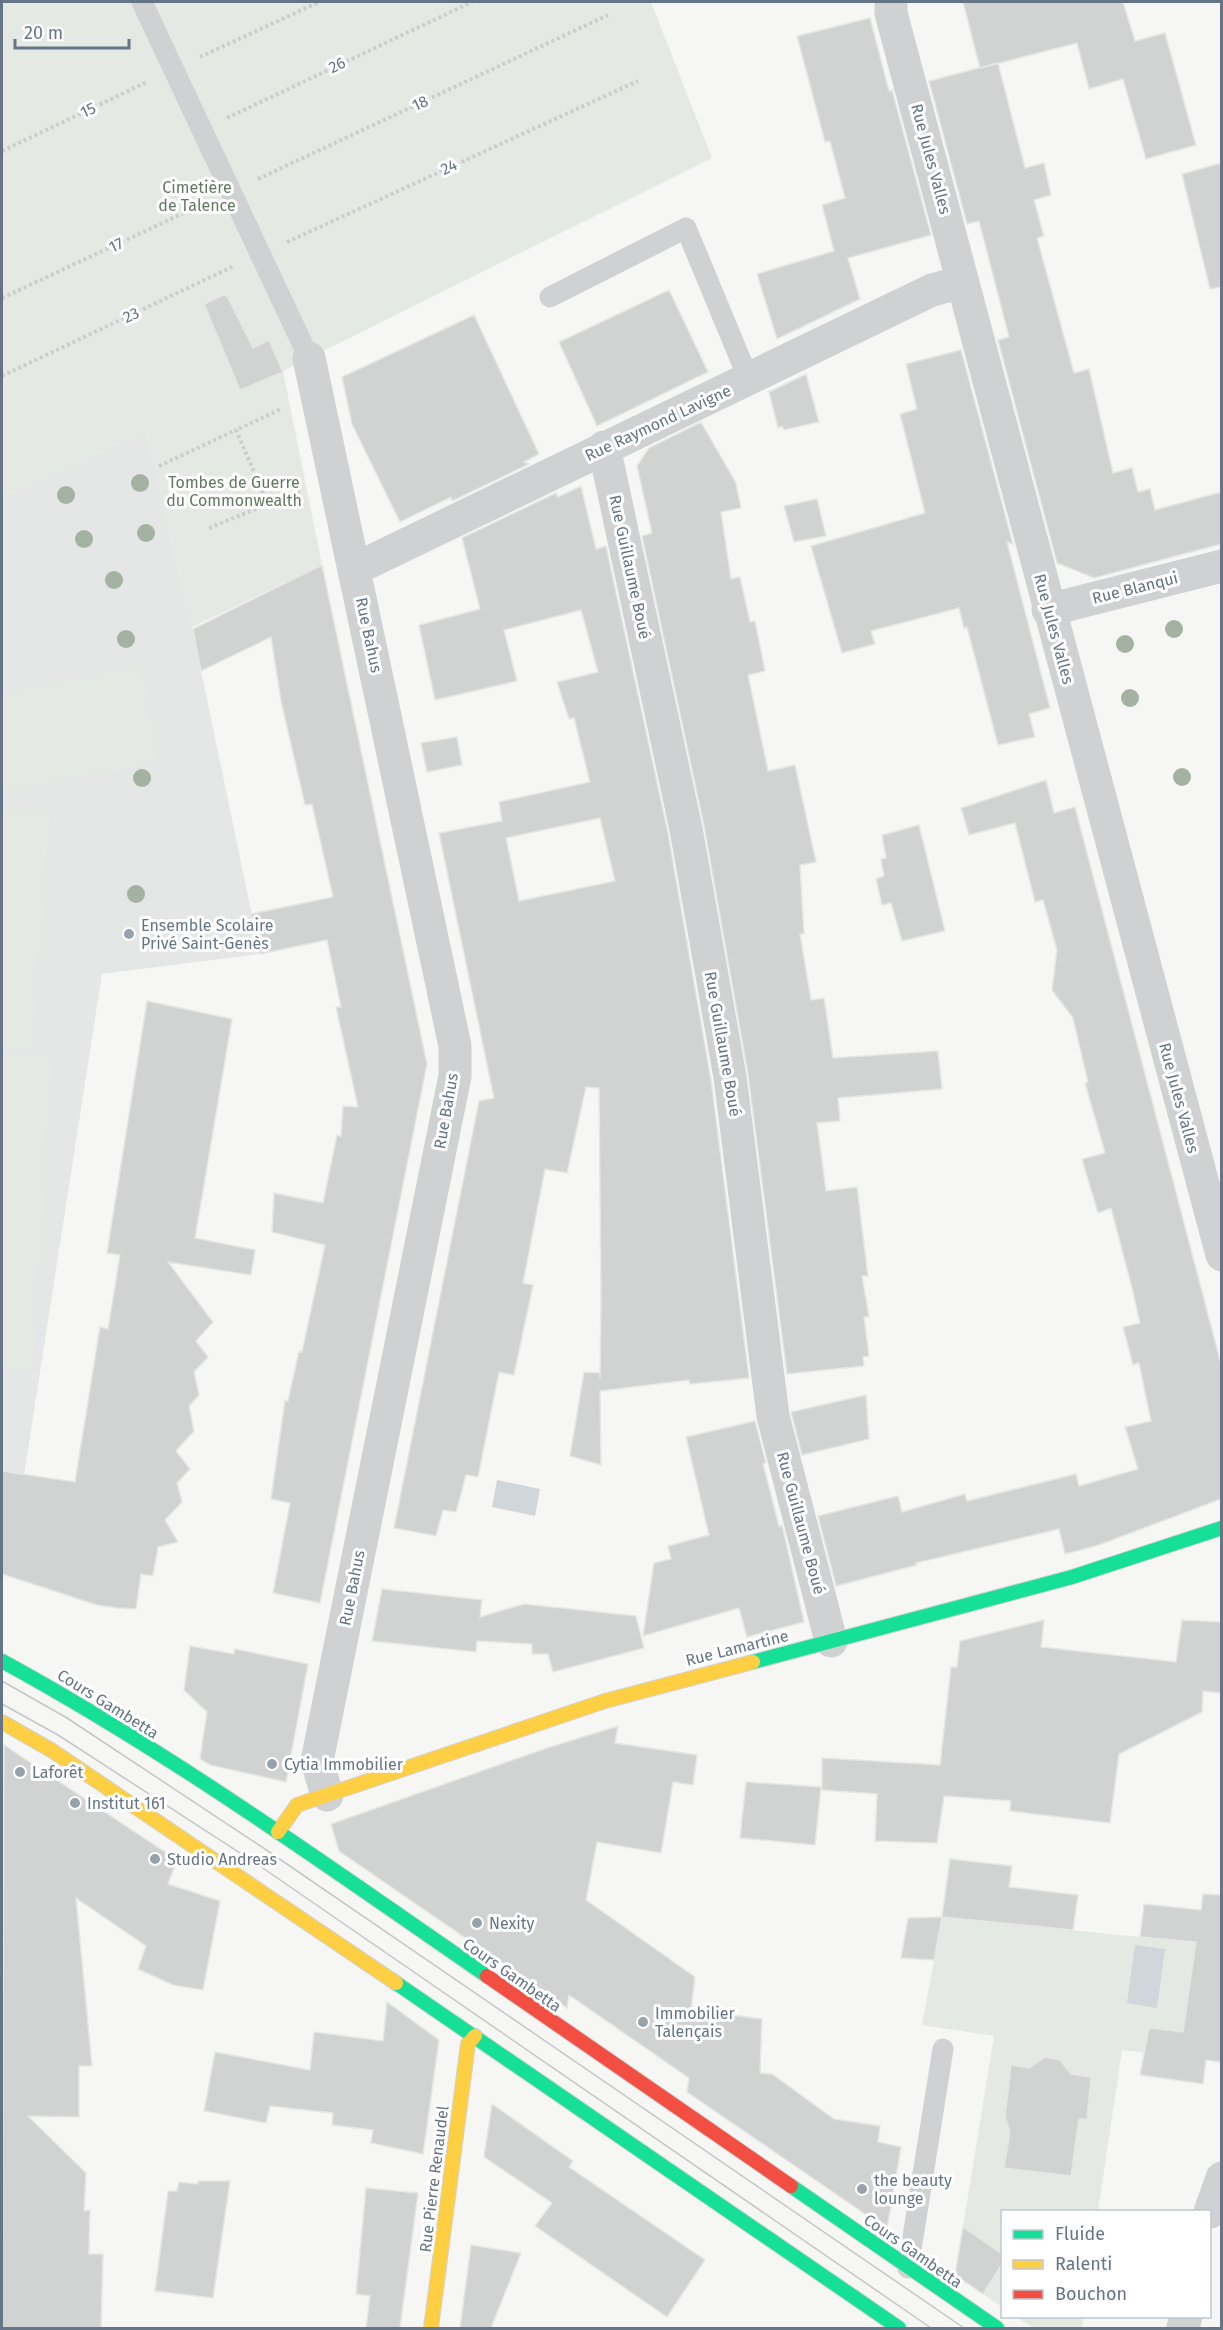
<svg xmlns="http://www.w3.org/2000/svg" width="1223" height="2330" font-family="'Fira Sans',sans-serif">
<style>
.built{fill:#e5e6e6}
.green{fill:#e5e9e3}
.water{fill:#d0d6da}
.building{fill:#d1d2d2;stroke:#e6e6e4;stroke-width:1.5;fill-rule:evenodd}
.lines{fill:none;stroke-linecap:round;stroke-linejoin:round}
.fast-casing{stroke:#d1d3d4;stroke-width:16}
.slow-casing{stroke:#d1d3d4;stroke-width:16}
.jam-casing{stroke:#d1d3d4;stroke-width:16}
.path{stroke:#cccdcf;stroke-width:4;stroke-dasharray:3 3;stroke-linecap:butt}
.lane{stroke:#d0d1d2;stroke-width:21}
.street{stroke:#d0d1d2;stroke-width:33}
.fast{stroke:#16e098;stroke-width:14}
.slow{stroke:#ffcf43;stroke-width:14}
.jam{stroke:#f24e42;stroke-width:14}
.tram{stroke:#c5c6c7;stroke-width:1.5}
.tree{fill:#a5b1a3}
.poi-dot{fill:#98a2ad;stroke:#fff;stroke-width:2}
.labels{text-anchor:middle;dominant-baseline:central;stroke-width:6;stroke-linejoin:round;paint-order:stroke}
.street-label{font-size:16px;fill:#657486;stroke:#fff}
.park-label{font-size:16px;fill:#627860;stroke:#fff}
.poi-label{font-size:16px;fill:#657486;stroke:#fff;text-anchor:start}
</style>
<rect width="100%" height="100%" fill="#f6f6f5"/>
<path class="built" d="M147 431 192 627 260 954 102 974 24 1475 2 1471V498Z"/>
<path class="green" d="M2 2H651L712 158 283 371 322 565 192 627 147 431 2 498Z
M141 667 159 762 2 791V693Z
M2 809 50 813 31 1050 2 1048Z
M2 1053 51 1056 32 1372 2 1370Z
M942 1917 1200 1943 1217 1986 1206 2060 1122 2050 1098 2211 1002 2212V2307L955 2275 994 2036 922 2025Z
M1016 2317H1084L1082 2328H1034Z"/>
<path class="water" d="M497 1480 540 1489 535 1516 492 1507Z
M1135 1945 1165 1949 1157 2008 1127 2003Z"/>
<path class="building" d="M963 2H1123L1135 41 1165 33 1196 145 1146 159 1123 79 1089 89 1077 43 980 68Z
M870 18 889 91 892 90 931 235 848 258 860 299 777 339 757 274 834 251 822 205 845 198 830 141 825 142 797 36Z
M998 63 1025 168 1044 163 1051 195 1034 200 1044 236 1037 238 1074 373 1089 369 1113 473 1132 468 1138 492 1150 489 1155 510 1221 492V544L1094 578 1057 563 998 340 1009 337 979 221 967 224 929 81Z
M1221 163V287L1210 289 1182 174Z
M669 290 708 372 597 426 559 342Z
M226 294 253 348 269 340 283 372 240 390 204 304Z
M474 315 539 454 524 462 529 464 452 501 451 497 400 522 352 424 342 377Z
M961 350 1013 544 1007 542 1050 708 1029 714 1035 737 998 745 967 627 964 628 959 608 871 631 875 644 842 653 811 546 925 513 900 414 917 409 906 364Z
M806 374 819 422 784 430 782 426 778 428 769 392Z
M701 422 736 483 741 508 721 512 731 579 740 577 750 622 755 621 765 671 748 675 768 771 795 765 816 862 800 865 804 934H800L811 1000 824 998 833 1058 938 1051 942 1089 838 1098 840 1121 817 1123 826 1191 857 1187 868 1276H862L869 1317H864L869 1356 863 1357 864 1366 787 1374 748 1074 704 826 642 536 652 533 637 466 649 448Z
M581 486 596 549 606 546 668 833 711 1080 749 1378 690 1384 689 1380 600 1391 601 1465 570 1456 584 1372 600 1373V1378L601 1298 599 1088 586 1087 567 1173 545 1169 523 1283 533 1285 514 1375 499 1372 478 1477 466 1475 456 1512 443 1510 436 1536 394 1528 479 1101 494 1098 439 833 502 821 499 802 590 782 574 718 569 719 557 682 598 672 581 610 504 630 517 681 435 700 419 625 480 609 462 538 556 493 558 497ZM600 818 615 881 519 901 506 838Z
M817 499 826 536 794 542 784 506Z
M322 565 427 1064 320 1603 273 1593 290 1503 271 1499 285 1400 288 1401 299 1351 302 1352 325 1245 272 1232 274 1193 323 1203 337 1135 341 1136 343 1106 358 1107 336 1007H341L327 940 260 954 251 914 333 897 312 804 305 805 281 701 271 637 201 671 193 629Z
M457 737 462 765 427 772 421 743Z
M1046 780 1054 813 1075 807 1221 1364V1499L1096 1546 1065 1554 1059 1529 916 1563 917 1565 836 1586 818 1516 898 1496 902 1512 965 1494 967 1501 1076 1474 1079 1486 1138 1469 1125 1427 1151 1421 1139 1363 1133 1365 1123 1327 1140 1323 1132 1288 1111 1208 1098 1213 1082 1159 1105 1153 1085 1083 1088 1082 1073 1018 1052 990 1057 950 1043 900 1035 902 1015 823 969 835 961 808Z
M919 825 945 931 902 941 891 903 882 905 876 879 884 876 881 859 886 858 882 835Z
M147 1001 232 1019 195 1238 255 1250 251 1275 168 1262 213 1322 196 1341 208 1357 194 1372 199 1395 189 1406 194 1431 176 1451 190 1469 177 1483 182 1502 165 1520 178 1542 158 1547 153 1576 141 1574 136 1609 118 1608 97 1605 2 1574V1471L75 1482 100 1327 108 1329 120 1255 107 1253Z
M866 1395 869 1439 802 1455 791 1412Z
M755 1421 766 1463 763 1464 779 1526 782 1525 804 1622 747 1637 739 1608 643 1636 654 1563 671 1559 668 1546 709 1535 686 1437Z
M382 1589 482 1600 480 1617 524 1604 636 1616 644 1648 553 1672 548 1654H532V1644L477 1641 476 1652 372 1641Z
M1044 1620 1041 1647 1176 1662 1182 1620 1221 1622V1693L1203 1691 1202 1712 1119 1754 1110 1823 1010 1811 1011 1801 944 1796 937 1843 875 1841 877 1794 822 1790V1758L940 1765 951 1667H957L960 1641Z
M190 1646 234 1654 235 1649 308 1664 286 1782 210 1765 200 1759 207 1712 184 1690Z
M618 1726 615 1743 697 1755 693 1785 673 1782 661 1853 597 1842 586 1900 695 1977 691 2010 762 2019 760 2073 772 2074 834 2119 880 2126 878 2142 901 2147 887 2229 687 2092 689 2078 569 1995 567 2008 339 1851 331 1824 547 1748Z
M4 1745 177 1860 168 1884 220 1901 203 1990 173 1985 138 1969 146 1946 76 1898 92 2066H79V2117L28 2116 86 2173 84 2211 90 2210 89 2254H103L101 2328H2Z
M746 1782 821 1787 815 1845 740 1838Z
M950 1859 1012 1866 1009 1887 1078 1895 1073 1930 942 1917Z
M1203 1894 1221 1895V2062L1206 2060 1203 2084 1140 2075 1149 2028 1183 2032 1196 1942 1140 1937 1144 1904 1201 1910Z
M942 1917 934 1960 901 1958 908 1918Z
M387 2002 439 2040 423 2154 371 2143 373 2130 332 2125 333 2113 270 2106 266 2123 204 2111 215 2052 310 2070 314 2032 383 2041Z
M1045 2057 1060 2060 1071 2074 1091 2077 1087 2119H1079L1071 2176 1004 2168 1010 2132 1005 2117 1011 2065 1029 2068Z
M492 2104 573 2161 569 2167 705 2260 667 2317 535 2226 552 2203 484 2157Z
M198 2181H230L213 2298 155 2291 168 2191H177L179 2182 198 2184Z
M366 2188 418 2193 400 2328H366L370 2296 356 2294Z
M963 2227 1002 2254V2264L983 2294 955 2275Z
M471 2245 521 2253 491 2328H460Z"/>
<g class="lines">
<g class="fast-casing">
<path id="fast" d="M2 1661C171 1753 329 1867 487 1976
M753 1662 1072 1577 1222 1528
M396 1983 899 2328
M791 2186 997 2328"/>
</g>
<g class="slow-casing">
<path id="slow" d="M2 1722 51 1750 396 1983
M278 1832 297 1805 605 1701 753 1662
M431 2328 468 2044 475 2036"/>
</g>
<g class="jam-casing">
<path id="jam" d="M487 1976 791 2186"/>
</g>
<path class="path" d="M200 57 319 2
M227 118 472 2
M2 151 147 82
M258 179 608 15
M287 242 638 81
M2 298 205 203
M2 376 234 266
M159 466 236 430
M268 504 236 430 281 409
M209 528 300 491"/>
<path class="lane" d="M142 2 309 358
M550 297 686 228 749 380
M908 2268 943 2049"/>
<path class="street" d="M891 2V13L1222 1255
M309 358 455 1046V1076L317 1761 327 1795
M604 447 686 829 730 1077 773 1416 831 1641
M355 569 932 290 963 282
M1048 610 1222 566
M1210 2212 1222 2178
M1183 2328 1186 2316"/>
<use href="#fast" class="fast"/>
<use href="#slow" class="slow"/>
<use href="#jam" class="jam"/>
<path class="tram" d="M2 1681 67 1718 265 1849 964 2328
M2 1704 58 1735 257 1864 931 2328"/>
</g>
<g class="tree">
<circle cx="140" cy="483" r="9"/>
<circle cx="66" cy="495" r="9"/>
<circle cx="146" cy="533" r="9"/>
<circle cx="84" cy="539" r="9"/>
<circle cx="114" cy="580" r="9"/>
<circle cx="1174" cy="629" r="9"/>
<circle cx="126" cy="639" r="9"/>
<circle cx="1125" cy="644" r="9"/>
<circle cx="1130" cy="698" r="9"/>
<circle cx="1182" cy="777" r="9"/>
<circle cx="142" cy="778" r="9"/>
<circle cx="136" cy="894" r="9"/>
</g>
<g class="poi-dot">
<circle cx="129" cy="934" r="6"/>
<circle cx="272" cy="1764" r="6"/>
<circle cx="20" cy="1772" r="6"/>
<circle cx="75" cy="1803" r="6"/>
<circle cx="155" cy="1859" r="6"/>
<circle cx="477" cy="1923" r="6"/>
<circle cx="643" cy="2022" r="6"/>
<circle cx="862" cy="2189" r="6"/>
</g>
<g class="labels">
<g class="street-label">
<text transform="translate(337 65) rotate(-25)">26</text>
<text transform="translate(420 103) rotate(-25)">18</text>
<text transform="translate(88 110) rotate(-25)">15</text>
<text transform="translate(931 159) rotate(75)">Rue Jules Valles</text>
<text transform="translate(449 167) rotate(-25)">24</text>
<text transform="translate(116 245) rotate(-25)">17</text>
<text transform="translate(131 315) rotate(-25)">23</text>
<text transform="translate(658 423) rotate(-25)">Rue Raymond Lavigne</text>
<text transform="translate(630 567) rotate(78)">Rue Guillaume Boué</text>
<text transform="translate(1135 588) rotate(-14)">Rue Blanqui</text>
<text transform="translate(1054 629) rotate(75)">Rue Jules Valles</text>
<text transform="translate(369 635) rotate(78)">Rue Bahus</text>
<text transform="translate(723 1044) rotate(80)">Rue Guillaume Boué</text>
<text transform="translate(1179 1098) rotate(75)">Rue Jules Valles</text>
<text transform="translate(446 1111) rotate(-80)">Rue Bahus</text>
<text transform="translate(801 1523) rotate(75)">Rue Guillaume Boué</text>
<text transform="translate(352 1588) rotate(-79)">Rue Bahus</text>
<text transform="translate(737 1648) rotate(-14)">Rue Lamartine</text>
<text transform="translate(108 1704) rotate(32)">Cours Gambetta</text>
<text transform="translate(512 1975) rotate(35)">Cours Gambetta</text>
<text transform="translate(434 2179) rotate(-83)">Rue Pierre Renaudel</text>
<text transform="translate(913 2251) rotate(35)">Cours Gambetta</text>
</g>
<g class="park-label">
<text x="197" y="187">Cimetière<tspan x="197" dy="18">de Talence</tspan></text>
<text x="234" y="482">Tombes de Guerre<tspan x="234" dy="18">du Commonwealth</tspan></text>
</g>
<g class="poi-label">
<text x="141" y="925">Ensemble Scolaire<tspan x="141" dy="18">Privé Saint-Genès</tspan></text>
<text x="284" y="1764">Cytia Immobilier</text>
<text x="32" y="1772">Laforêt</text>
<text x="87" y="1803">Institut 161</text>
<text x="167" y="1859">Studio Andreas</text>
<text x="489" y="1923">Nexity</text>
<text x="655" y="2013">Immobilier<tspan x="655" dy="18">Talençais</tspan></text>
<text x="874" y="2180">the beauty<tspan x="874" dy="18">lounge</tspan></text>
</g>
</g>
<rect width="1223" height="2330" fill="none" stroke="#657486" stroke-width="6"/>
<rect x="1001" y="2210" width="210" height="108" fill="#ffffff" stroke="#c1c7cf" stroke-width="1.5"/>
<rect x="1013" y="2230" width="30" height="9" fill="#16e098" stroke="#c1c7cf" stroke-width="1.5"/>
<text x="1055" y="2240" font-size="18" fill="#657486">Fluide</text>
<rect x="1013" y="2260" width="30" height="9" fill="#ffcf43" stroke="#c1c7cf" stroke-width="1.5"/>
<text x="1055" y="2270" font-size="18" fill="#657486">Ralenti</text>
<rect x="1013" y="2290" width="30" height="9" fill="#f24e42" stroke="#c1c7cf" stroke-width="1.5"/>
<text x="1055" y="2300" font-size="18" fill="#657486">Bouchon</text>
<path d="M15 39v9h114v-9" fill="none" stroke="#657486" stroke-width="3"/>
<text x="24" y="39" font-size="18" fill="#657486" stroke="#ffffff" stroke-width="4.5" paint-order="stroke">20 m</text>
</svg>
